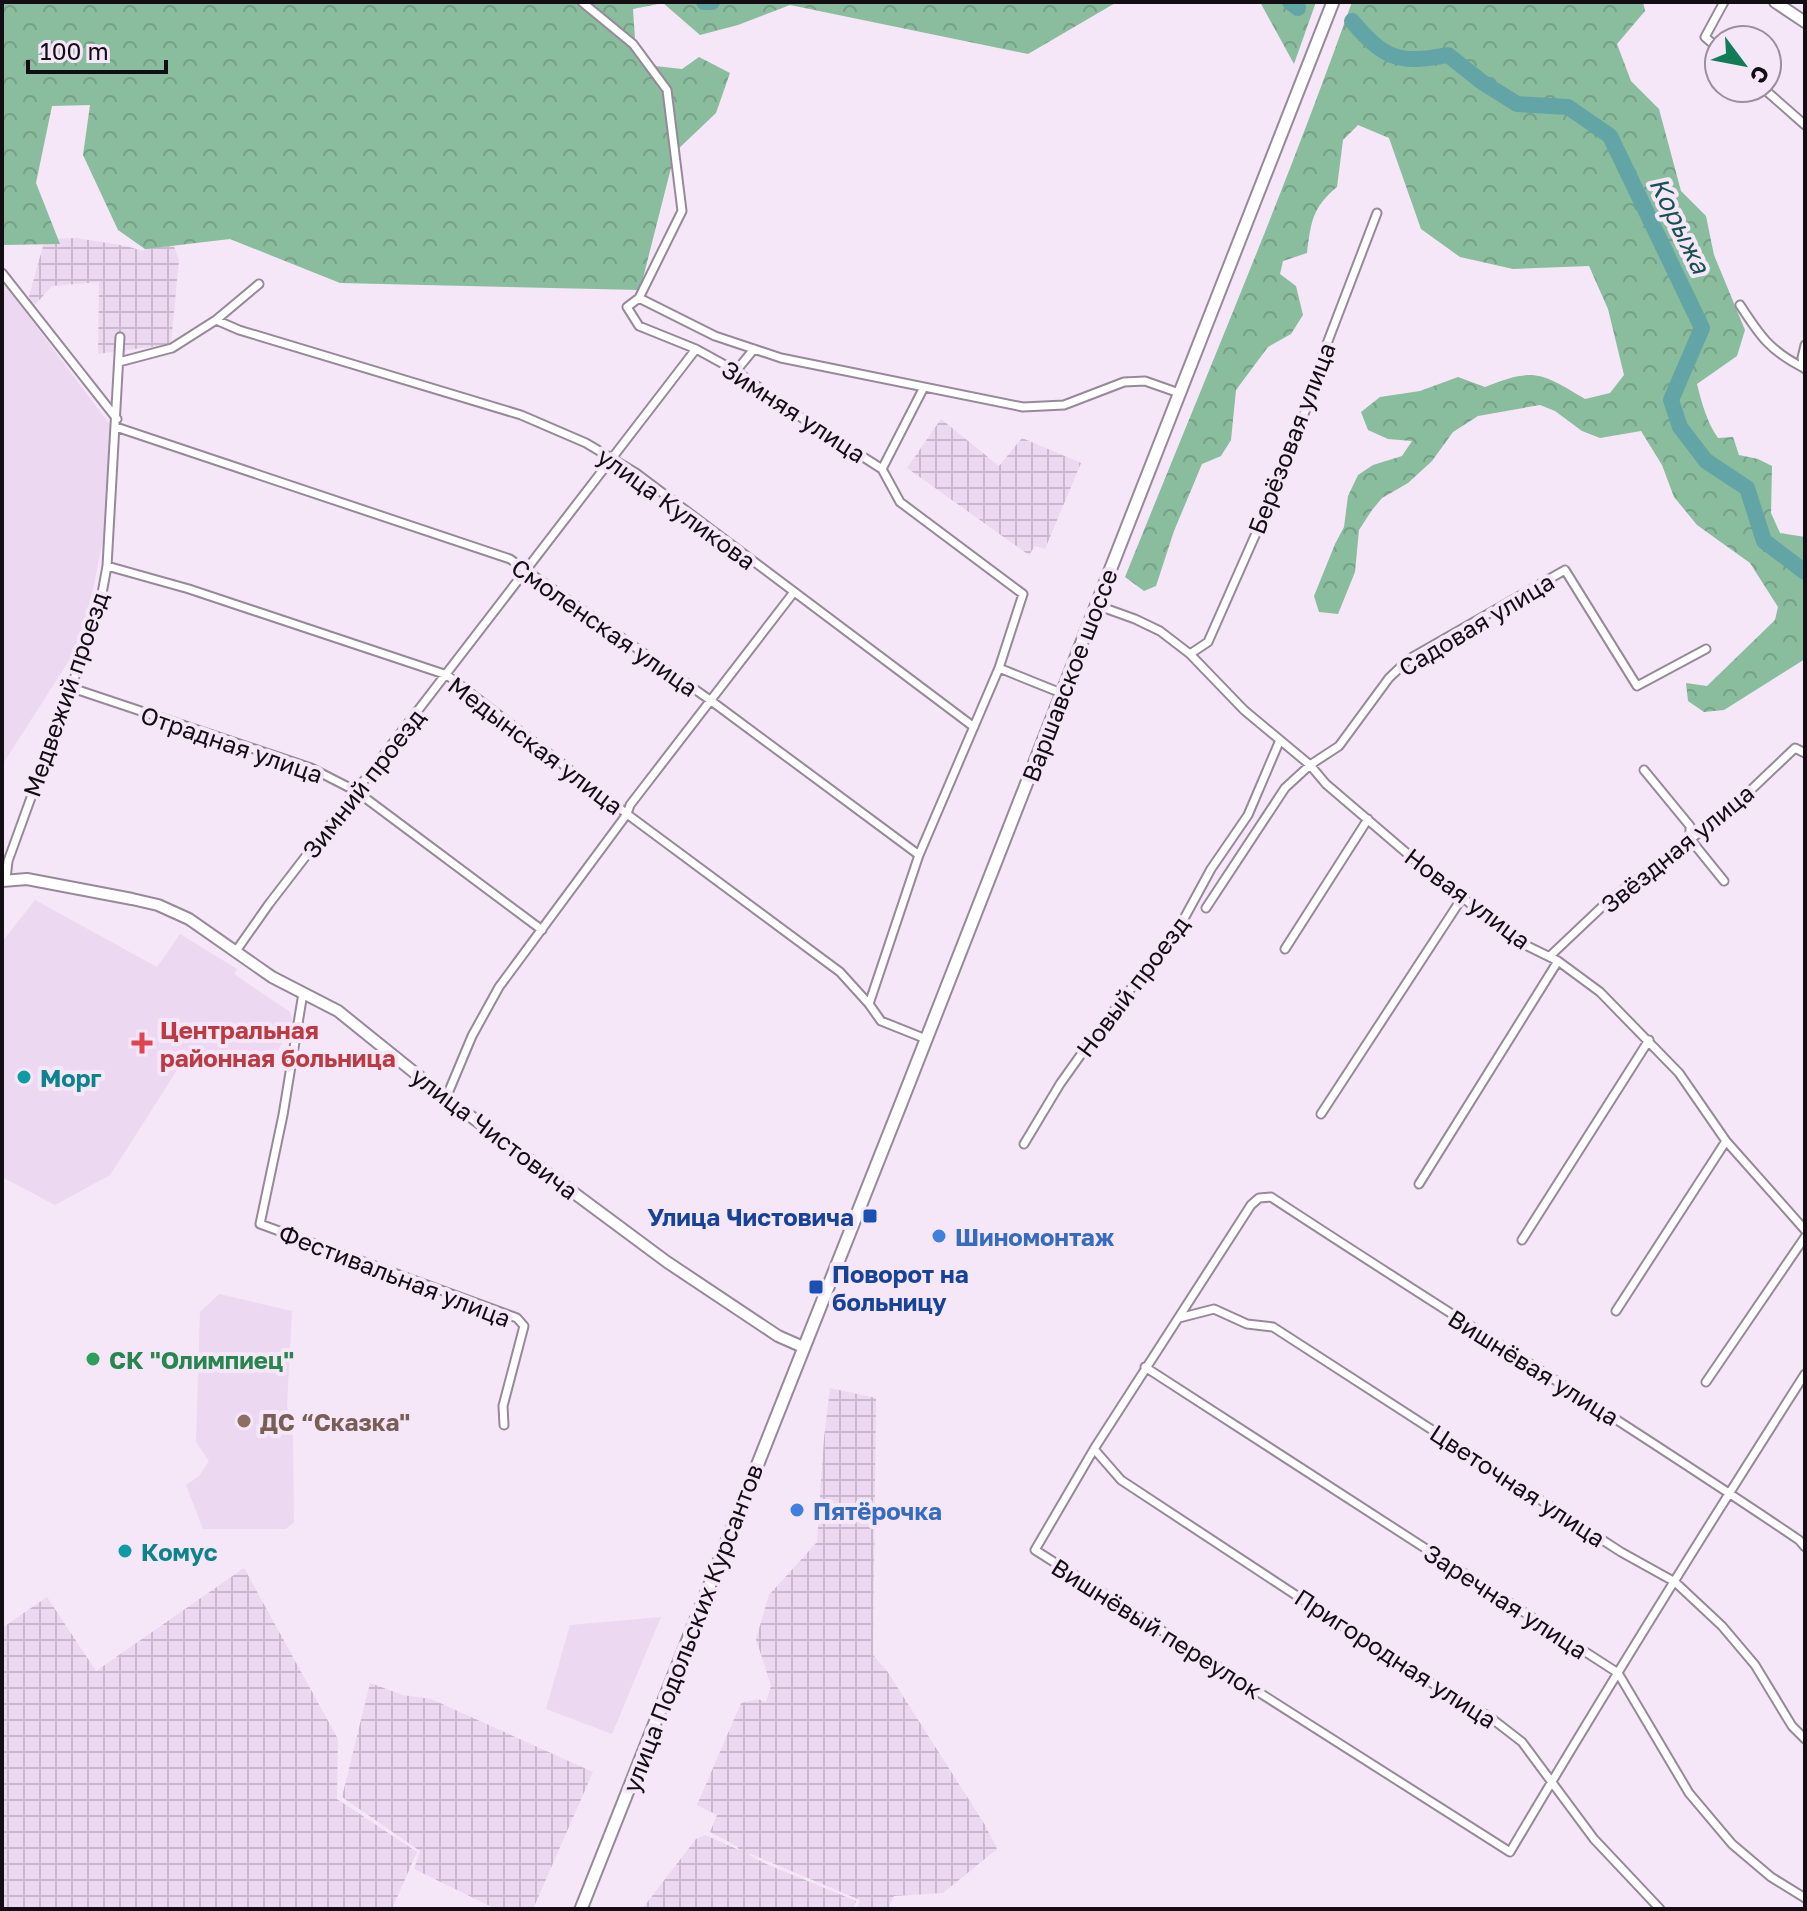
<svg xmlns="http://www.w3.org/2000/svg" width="1807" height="1911" font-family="'Golos Text',sans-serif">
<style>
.built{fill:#edd8f1}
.industrial{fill:url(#industrial-grid)}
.forest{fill:url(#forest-crowns)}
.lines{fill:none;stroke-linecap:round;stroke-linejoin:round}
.river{stroke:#63a5a6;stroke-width:16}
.street-casing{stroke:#97889a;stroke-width:11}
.secondary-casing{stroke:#97889a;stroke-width:14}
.primary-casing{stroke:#97889a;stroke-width:15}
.street{stroke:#fff;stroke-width:7}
.secondary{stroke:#fff;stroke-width:10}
.primary{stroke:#fff;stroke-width:11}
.health-dot{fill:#e0444e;stroke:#f5e6f8;stroke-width:3}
.culture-dot{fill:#0f9aa8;stroke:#f5e6f8;stroke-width:3}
.transit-dot{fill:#1a4fb4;stroke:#f5e6f8;stroke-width:3}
.shop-dot{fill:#3f7fe0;stroke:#f5e6f8;stroke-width:3}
.leisure-dot{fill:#2e9e5b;stroke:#f5e6f8;stroke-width:3}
.education-dot{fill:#8d6e63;stroke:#f5e6f8;stroke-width:3}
.labels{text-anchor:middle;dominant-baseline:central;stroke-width:8;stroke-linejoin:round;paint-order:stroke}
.street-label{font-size:24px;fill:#130d14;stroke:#f5e6f8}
.health-label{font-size:24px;font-weight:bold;fill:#be3a42;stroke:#f5e6f8;text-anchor:start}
.culture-label{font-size:24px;font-weight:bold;fill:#0d838f;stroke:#f5e6f8;text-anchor:start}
.transit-label{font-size:24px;font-weight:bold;fill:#164399;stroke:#f5e6f8;text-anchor:end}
.shop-label{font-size:24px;font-weight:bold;fill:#366cbe;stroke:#f5e6f8;text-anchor:start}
.leisure-label{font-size:24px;font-weight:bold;fill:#27864d;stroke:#f5e6f8;text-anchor:start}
.education-label{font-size:24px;font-weight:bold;fill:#785e54;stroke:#f5e6f8;text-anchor:start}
.water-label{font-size:26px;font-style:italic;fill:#175252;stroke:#f5e6f8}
</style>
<defs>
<pattern id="industrial-grid" width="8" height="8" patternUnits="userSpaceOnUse" patternTransform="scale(2)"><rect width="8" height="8" fill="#edd8f1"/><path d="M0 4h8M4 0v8" fill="none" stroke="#cab8ce"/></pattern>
<pattern id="forest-crowns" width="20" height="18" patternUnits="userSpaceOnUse" patternTransform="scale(2)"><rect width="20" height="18" fill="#8abc9e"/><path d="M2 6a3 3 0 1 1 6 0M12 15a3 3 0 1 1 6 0" fill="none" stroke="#76a087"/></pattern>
</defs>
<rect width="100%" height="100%" fill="#f5e6f8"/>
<path class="built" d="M2 281 111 426 105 530 83 639 2 765Z
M35 900 157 967 180 934 237 969 234 974 290 1012 293 1025 269 1065 183 1061 110 1175 55 1205 2 1177V942Z
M219 1294 292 1311 287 1405 293 1437 294 1522 286 1529H203L186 1485 199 1476 209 1461 196 1442 200 1312Z
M661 1617 612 1734 546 1709 570 1625Z"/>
<path class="industrial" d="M161 230 170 236 179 260 171 344 98 354 99 282 52 286 33 307 28 300 45 239 76 238 126 246 143 251Z
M941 419 999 466 1022 438 1081 463 1045 549 1035 546 1029 555 907 468Z
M830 1388 876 1398 873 1655 887 1671 985 1825 997 1849 943 1893 894 1896 888 1909H857L860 1900 751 1854 749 1855 764 1863 856 1901 853 1909H642L696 1839 705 1835 739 1850 737 1846 710 1832 717 1815 697 1805 741 1703 758 1699 766 1702 771 1686 756 1639 769 1595 817 1542 824 1438Z
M244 1568 338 1739 337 1799 417 1852 392 1909H2V1628L47 1597 96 1671Z
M370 1683 403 1695 431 1699 593 1772 533 1909H496L414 1869 420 1851 342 1797Z"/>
<path class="forest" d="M2 2H574L655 66 682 69 699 57 730 73 716 113 675 152 640 290 340 283 230 239 145 249 118 230 83 155 90 105 52 106 36 183 60 244 2 245Z
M588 2H1117L1028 54 790 5 738 25 700 35 663 3 633 9 635 39Z
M1260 2H1316L1294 64Z
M1352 2H1643L1645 11 1617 44 1631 81 1659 109 1681 191 1706 216 1714 255 1745 330 1737 356 1697 384C1702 404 1707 422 1718 438L1733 437 1739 455 1758 459 1772 466 1771 513 1780 533 1805 537V659L1724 710 1704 712 1688 701 1686 683 1707 686 1775 620 1778 607 1750 563 1697 525 1674 497 1662 465 1641 431 1600 438 1582 431 1555 411 1540 405 1478 416 1453 432 1432 461 1408 483 1382 498 1372 510 1359 530 1355 572 1338 614 1319 612 1314 596 1335 544 1344 527 1348 496 1358 475 1373 465 1402 456 1412 441 1388 439 1368 430 1361 412 1380 397 1420 391 1458 377 1485 387C1535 367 1541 373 1585 399L1610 393 1624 375 1608 309 1589 266 1513 269 1460 257 1421 229 1389 138 1358 125 1343 140 1337 187C1312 208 1311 222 1307 253L1283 261 1280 274 1296 286 1303 315 1291 334 1268 347 1236 390 1231 440 1221 456 1202 464 1174 531 1156 586 1144 591 1125 577C1202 386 1283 196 1352 2Z"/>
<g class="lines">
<path class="river" d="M704 2H712
M1290 2 1298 8
M1352 21C1385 60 1399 64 1448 55L1482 82 1517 104 1568 107 1610 136 1702 328 1671 400 1680 427 1706 461 1747 488 1764 541 1805 572"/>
<g class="street-casing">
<path id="street" d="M582 2 633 44 667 90 682 211 639 298
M1719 49 1705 37 1724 2
M1763 88 1805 125
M2 273 117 419
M1740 305C1760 336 1770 351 1804 368
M216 320 259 284
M1805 345 1802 358 1805 369
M119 362 172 348 216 320 239 330 521 415 586 443 636 473 974 727
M736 371 754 349
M116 427 510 559 710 700 919 855
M882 469 923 389
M107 566 189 589 447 675 627 814 840 972 869 1004
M1096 605 1135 619 1160 631 1190 654 1244 710 1310 765 1326 784 1416 861 1519 942 1558 961 1600 992 1679 1073 1726 1141 1805 1230
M1190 654 1208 642 1265 513 1310 399 1323 354 1377 213
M999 668 1061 693
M69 687 311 768 356 791 542 930
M1644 770 1690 826V839L1724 881
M6 879 8 861 99 610 107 566 120 337
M1206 908 1285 788 1310 765 1339 746 1389 678 1409 659 1565 570 1637 686 1706 649
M1285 949 1368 819
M236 951 269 904 696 349
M1550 956 1606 903 1733 807 1795 748 1805 753
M303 993 283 1115 260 1224 517 1318 524 1326 503 1406 504 1425
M926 1039 881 1021 869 1004 919 855 999 668 1023 594 900 502 882 469 796 414 736 371 696 349 639 326 627 307 639 298 715 336 781 358 1023 407 1064 405 1124 382 1145 381 1179 393
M446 1098 472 1036 499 987 627 814 630 805 794 592
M1321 1114 1462 898
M1024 1144 1060 1084 1097 1032 1180 926 1211 869 1248 815 1280 740
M1419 1184 1558 961
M1522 1240 1649 1040
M1616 1311 1726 1141
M1179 1318 1214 1309 1247 1324 1273 1327 1621 1552 1675 1582 1722 1626 1755 1665 1792 1726 1805 1739
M1145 1367 1618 1673 1689 1793 1732 1844 1771 1877 1805 1898
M1805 1374C1704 1532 1605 1691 1510 1852L1035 1550 1094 1449 1251 1205 1259 1198 1271 1197C1446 1312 1625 1422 1799 1540L1805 1547
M1706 1382 1805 1237
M1094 1449 1121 1480 1408 1669 1491 1718 1522 1742 1594 1839 1660 1909"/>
</g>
<g class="secondary-casing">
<path id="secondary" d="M1775 2 1805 22
M2 881 27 879 132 899 158 905 189 919 272 977 338 1011 446 1098 667 1262 778 1336 803 1347"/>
</g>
<g class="primary-casing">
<path id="primary" d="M581 1909 900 1106 1333 2"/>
</g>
<use href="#street" class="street"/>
<use href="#secondary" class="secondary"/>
<use href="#primary" class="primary"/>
</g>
<path class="health-dot" d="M138 1031h8v8h8v8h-8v8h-8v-8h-8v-8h8z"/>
<g class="culture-dot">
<circle cx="24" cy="1077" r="8"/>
<circle cx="125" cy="1551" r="8"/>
</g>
<g class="transit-dot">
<rect x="862" y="1208" width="16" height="16" rx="4"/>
<rect x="808" y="1279" width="16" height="16" rx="4"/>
</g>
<g class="shop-dot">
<circle cx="939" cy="1236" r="8"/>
<circle cx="797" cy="1510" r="8"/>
</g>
<circle class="leisure-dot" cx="93" cy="1359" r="8"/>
<circle class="education-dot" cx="244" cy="1421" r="8"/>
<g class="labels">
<g class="street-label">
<text transform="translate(794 411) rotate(33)">Зимняя улица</text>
<text transform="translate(1291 438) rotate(-69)">Берёзовая улица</text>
<text transform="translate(677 508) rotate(36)">улица Куликова</text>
<text transform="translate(1476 624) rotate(-31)">Садовая улица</text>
<text transform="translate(605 627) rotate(35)">Смоленская улица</text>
<text transform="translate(1069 675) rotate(-69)">Варшавское шоссе</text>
<text transform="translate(65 694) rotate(-71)">Медвежий проезд</text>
<text transform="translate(232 744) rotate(19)">Отрадная улица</text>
<text transform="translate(536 745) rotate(37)">Медынская улица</text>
<text transform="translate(363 783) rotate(-52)">Зимний проезд</text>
<text transform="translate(1677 848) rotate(-39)">Звёздная улица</text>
<text transform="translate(1468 898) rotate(37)">Новая улица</text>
<text transform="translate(1132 986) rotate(-53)">Новый проезд</text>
<text transform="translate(495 1133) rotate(37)">улица Чистовича</text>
<text transform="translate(395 1275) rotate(21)">Фестивальная улица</text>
<text transform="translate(1534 1367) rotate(32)">Вишнёвая улица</text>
<text transform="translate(1518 1485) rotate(33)">Цветочная улица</text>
<text transform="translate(1506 1601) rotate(33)">Заречная улица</text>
<text transform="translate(692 1628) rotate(-69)">улица Подольских Курсантов</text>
<text transform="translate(1157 1628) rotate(32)">Вишнёвый переулок</text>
<text transform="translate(1396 1658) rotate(33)">Пригородная улица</text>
</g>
<g class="health-label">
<text x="160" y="1029">Центральная<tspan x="160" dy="28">районная больница</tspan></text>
</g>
<g class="culture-label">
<text x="40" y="1077">Морг</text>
<text x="141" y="1551">Комус</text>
</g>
<g class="transit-label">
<text x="854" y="1216">Улица Чистовича</text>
<text x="832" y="1273" text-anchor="start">Поворот на<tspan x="832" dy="28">больницу</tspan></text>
</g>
<g class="shop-label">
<text x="955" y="1236">Шиномонтаж</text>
<text x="813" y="1510">Пятёрочка</text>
</g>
<g class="leisure-label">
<text x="109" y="1359">СК "Олимпиец"</text>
</g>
<g class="education-label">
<text x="260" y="1421">ДС “Сказка"</text>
</g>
<g class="water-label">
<text transform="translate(1680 225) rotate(64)">Корыжа</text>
</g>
</g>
<rect width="1807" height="1911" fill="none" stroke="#130d14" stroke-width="8"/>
<g transform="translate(1743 64) rotate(122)"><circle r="38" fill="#f5e6f8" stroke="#9b8f9d" stroke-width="2"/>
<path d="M0-6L14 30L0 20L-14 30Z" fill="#117c57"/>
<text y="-12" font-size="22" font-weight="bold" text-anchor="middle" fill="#130d14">С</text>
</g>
<path d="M28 60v12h138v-12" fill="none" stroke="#130d14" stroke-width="4"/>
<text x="40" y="60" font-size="24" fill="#130d14" stroke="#f5e6f8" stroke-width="6" paint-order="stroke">100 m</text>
</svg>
